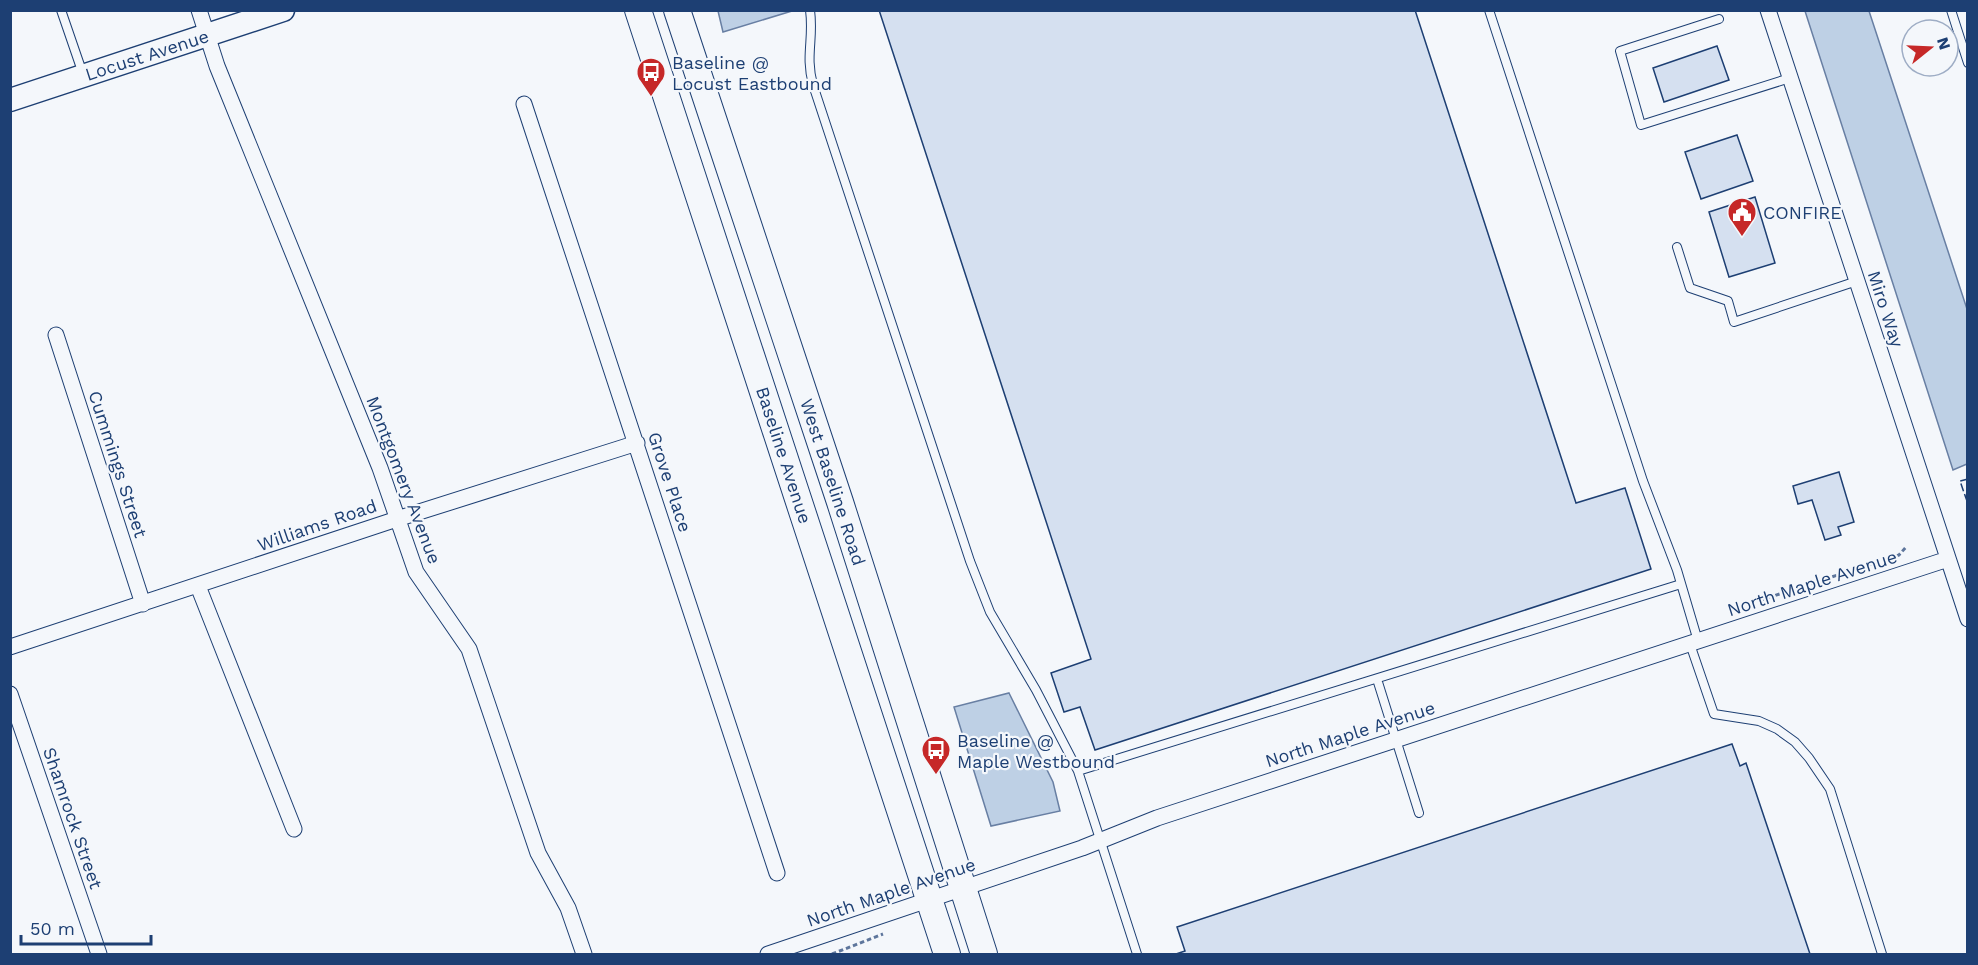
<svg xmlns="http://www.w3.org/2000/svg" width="1978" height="965" font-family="'Work Sans',sans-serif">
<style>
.water{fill:#bed0e5;stroke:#687fa3;stroke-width:1.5}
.building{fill:#d5e0f0;stroke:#1d3f73;stroke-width:1.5}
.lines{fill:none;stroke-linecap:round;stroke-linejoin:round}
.lane-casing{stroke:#1d3f73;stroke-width:10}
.street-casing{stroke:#1d3f73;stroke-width:17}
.secondary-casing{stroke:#1d3f73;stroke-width:25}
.primary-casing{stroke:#1d3f73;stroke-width:28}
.path{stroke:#5e769c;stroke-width:3;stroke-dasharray:4.5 3;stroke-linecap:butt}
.lane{stroke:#f4f7fb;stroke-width:8}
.street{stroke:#f4f7fb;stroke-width:15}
.secondary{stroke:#f4f7fb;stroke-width:22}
.primary{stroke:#f4f7fb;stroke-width:26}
.fence{stroke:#1d3f73;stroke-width:1.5;stroke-dasharray:8 3;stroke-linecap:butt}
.labels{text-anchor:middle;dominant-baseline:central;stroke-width:4.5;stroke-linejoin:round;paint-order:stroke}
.street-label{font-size:18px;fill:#1d3f73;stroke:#f4f7fb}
.poi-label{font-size:18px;fill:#1d3f73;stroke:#f4f7fb;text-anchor:start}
</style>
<rect width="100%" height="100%" fill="#f4f7fb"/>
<path class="water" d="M792 11 723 32 718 11 792 10Z
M1805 11H1869L1967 309V464L1953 470Z
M1009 693 1053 782 1060 811 991 826 954 707Z"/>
<path class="building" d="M879 10H1415L1576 503 1625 488 1651 569 1095 750 1080 707 1064 712 1051 673 1091 659Z
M1717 46 1729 80 1664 102 1653 68Z
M1737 135 1753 181 1701 199 1685 152Z
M1755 197 1775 263 1729 277 1709 212Z
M1839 472 1854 522 1838 527 1841 535 1825 540 1812 500 1798 504 1793 486Z
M1732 744 1740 766 1746 763 1810 954H1176L1185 951 1177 927Z"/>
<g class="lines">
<g class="lane-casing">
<path id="lane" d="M61 10 83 74
M810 10C814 39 805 55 813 85L970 561 990 612 1036 690 1078 771 1137 954
M1489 10 1643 481 1677 570 1698 641
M1951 10 1968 63
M1719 19 1620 51 1641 125 1790 78
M1677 247 1690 288 1728 301 1734 322 1857 281
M1690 644 1714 714 1759 721 1777 729 1795 742 1809 758 1830 789 1882 954
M1377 679 1419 813
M1078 771 1681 584"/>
</g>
<g class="street-casing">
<path id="street" d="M199 10 217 66 380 468 416 572 469 649 538 853 568 908 584 954
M1768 10 1968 619
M524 104 777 873
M56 335 143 604
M198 586 294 829
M10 647 397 519 637 443
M10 694 99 954
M768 954 1082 848 1157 818 1948 559"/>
</g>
<g class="secondary-casing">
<path id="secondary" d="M10 100 283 10"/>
</g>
<g class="primary-casing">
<path id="primary" d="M638 10 947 954
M677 10 840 502 984 954"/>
</g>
<path class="path" d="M1761 600 1899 555 1907 546
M832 954 883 934"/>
<use href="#lane" class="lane"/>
<use href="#street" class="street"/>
<use href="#secondary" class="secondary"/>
<use href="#primary" class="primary"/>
<path class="fence" d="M1968 479 1960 481 1968 504"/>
</g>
<defs>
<g id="bus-pin" transform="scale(1.5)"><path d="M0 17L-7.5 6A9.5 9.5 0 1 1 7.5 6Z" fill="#c62828" stroke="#f4f7fb"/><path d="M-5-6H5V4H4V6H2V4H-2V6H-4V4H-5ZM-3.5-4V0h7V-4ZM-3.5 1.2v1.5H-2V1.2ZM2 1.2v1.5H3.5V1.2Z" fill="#fff"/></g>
<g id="civic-pin" transform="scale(1.5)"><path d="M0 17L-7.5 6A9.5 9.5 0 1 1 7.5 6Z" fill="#c62828" stroke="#f4f7fb"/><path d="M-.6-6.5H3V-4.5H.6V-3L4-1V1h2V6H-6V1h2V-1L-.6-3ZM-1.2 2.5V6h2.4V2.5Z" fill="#fff"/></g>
</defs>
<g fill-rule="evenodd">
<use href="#bus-pin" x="651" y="72"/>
<use href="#civic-pin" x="1742" y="212"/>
<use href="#bus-pin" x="936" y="750"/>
</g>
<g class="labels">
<g class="street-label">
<text transform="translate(147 55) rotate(-18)">Locust Avenue</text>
<text transform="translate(1886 309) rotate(72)">Miro Way</text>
<text transform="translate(784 455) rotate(72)">Baseline Avenue</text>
<text transform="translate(118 464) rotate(72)">Cummings Street</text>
<text transform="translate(404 480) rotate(69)">Montgomery Avenue</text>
<text transform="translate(670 482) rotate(72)">Grove Place</text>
<text transform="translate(833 482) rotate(72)">West Baseline Road</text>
<text transform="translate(317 525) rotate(-19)">Williams Road</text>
<text transform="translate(1812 583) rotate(-18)">North Maple Avenue</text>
<text transform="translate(1350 734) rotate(-18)">North Maple Avenue</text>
<text transform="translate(73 818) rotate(71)">Shamrock Street</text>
<text transform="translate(891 892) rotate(-19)">North Maple Avenue</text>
</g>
<g class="poi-label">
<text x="672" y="62">Baseline @<tspan x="672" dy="21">Locust Eastbound</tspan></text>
<text x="1763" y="212">CONFIRE</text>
<text x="957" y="740">Baseline @<tspan x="957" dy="21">Maple Westbound</tspan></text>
</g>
</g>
<rect width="1978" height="965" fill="none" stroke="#1d3f73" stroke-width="24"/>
<g transform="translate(1930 48) rotate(72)"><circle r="28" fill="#f4f7fb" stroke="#9eadc5" stroke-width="1.5"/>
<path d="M0-4.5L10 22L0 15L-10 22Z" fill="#c62828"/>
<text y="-9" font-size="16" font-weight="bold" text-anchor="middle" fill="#1d3f73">N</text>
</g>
<path d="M21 935v9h130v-9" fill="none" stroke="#1d3f73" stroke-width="3"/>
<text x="30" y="935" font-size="18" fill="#1d3f73" stroke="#f4f7fb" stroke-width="4.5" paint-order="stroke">50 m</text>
</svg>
